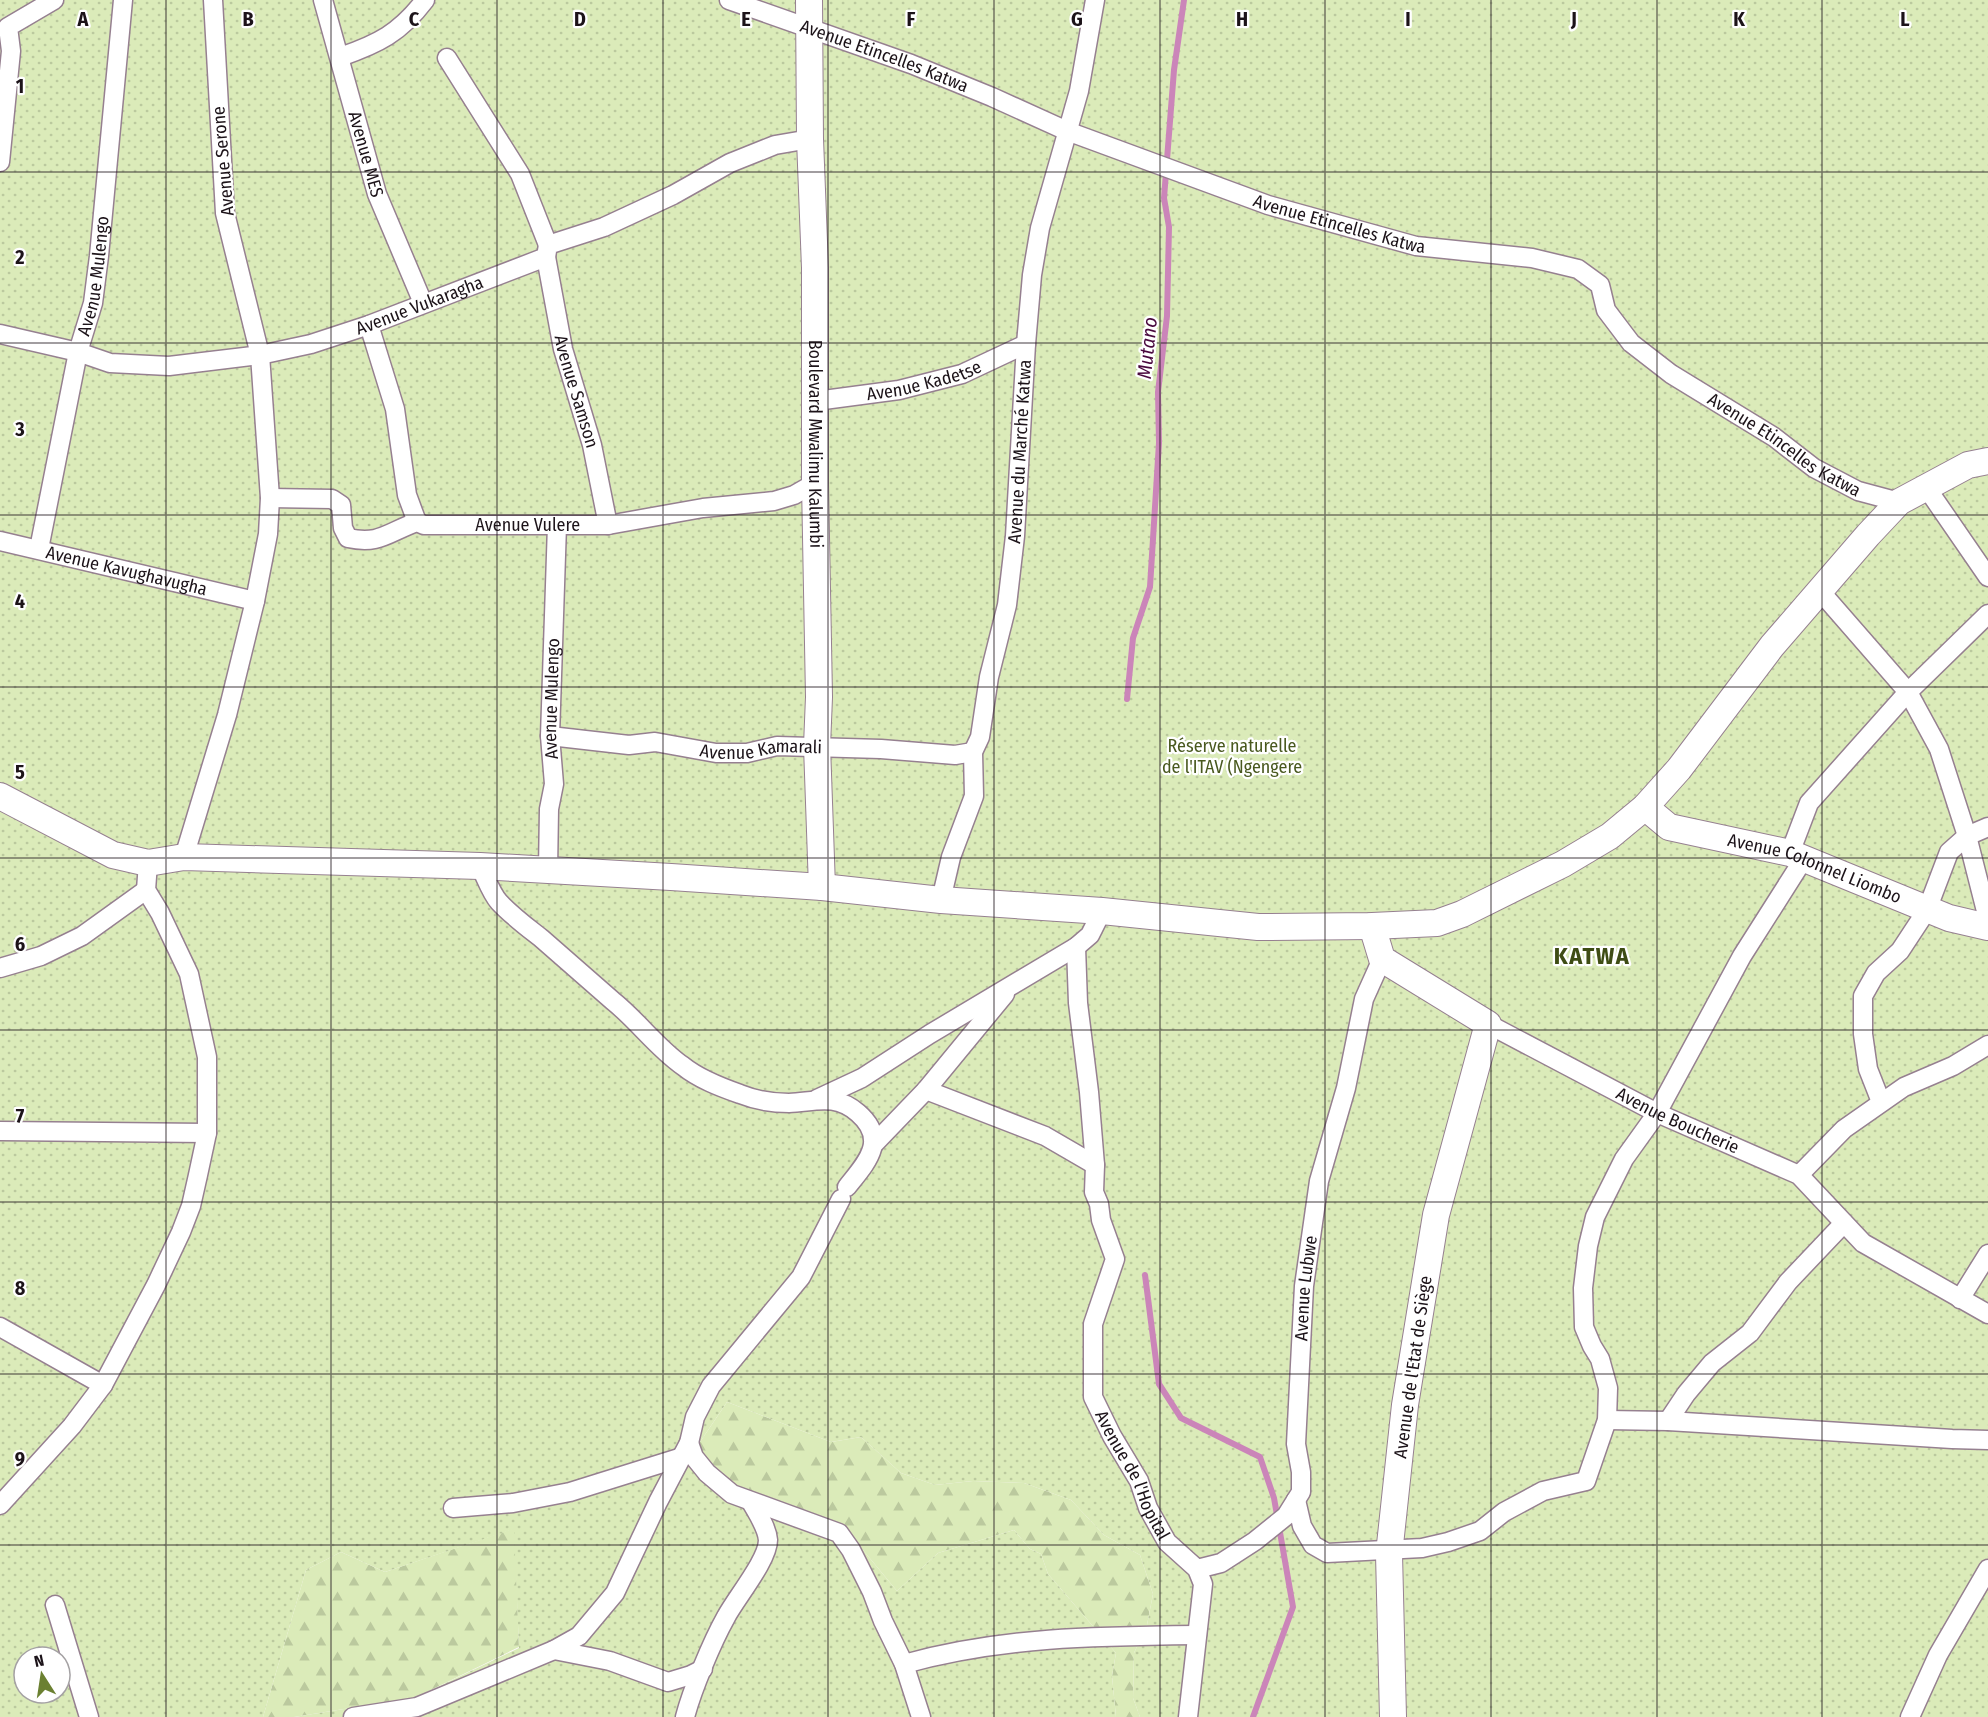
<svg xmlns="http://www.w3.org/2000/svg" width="1988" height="1717" font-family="'Fira Sans Condensed',sans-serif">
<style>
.forest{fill:url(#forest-firs)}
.park{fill:url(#park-dots);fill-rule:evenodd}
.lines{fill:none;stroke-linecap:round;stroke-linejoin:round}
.stream{stroke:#cb85b9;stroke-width:6}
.street-casing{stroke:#968090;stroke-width:21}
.secondary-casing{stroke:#968090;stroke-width:28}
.street{stroke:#fff;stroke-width:18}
.secondary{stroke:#fff;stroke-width:26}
.grid{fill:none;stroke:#1c1319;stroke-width:1.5;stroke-opacity:0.55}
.labels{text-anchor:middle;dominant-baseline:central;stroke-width:4.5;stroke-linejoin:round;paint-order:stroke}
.street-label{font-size:18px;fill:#1c1319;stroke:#fff}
.park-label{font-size:18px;fill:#49591f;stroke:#fff}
.water-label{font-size:20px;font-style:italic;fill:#49093e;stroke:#fff}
.district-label{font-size:24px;font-weight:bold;letter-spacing:1.5px;fill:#3e4c14;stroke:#fff}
.grid-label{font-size:20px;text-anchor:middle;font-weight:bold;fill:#1c1319;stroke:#fff;stroke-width:4.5;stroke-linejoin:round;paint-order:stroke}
</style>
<defs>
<pattern id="forest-firs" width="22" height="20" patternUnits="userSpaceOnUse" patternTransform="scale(1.5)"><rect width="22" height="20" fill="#dbebb9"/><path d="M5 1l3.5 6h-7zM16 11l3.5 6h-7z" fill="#bbc99e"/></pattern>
<pattern id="park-dots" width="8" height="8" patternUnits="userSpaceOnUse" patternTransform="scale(1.5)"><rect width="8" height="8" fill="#dbebb9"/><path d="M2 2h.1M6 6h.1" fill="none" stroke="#bbc99e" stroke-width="1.8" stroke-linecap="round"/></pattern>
</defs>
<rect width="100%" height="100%" fill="#fef9fd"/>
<path class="forest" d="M727 1402 831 1442 861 1437 901 1473 935 1485 973 1481 1024 1483 1071 1500 1104 1535 1140 1555 1153 1594 1147 1625 1134 1653 1133 1698 1140 1717H1116L1112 1676 1116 1653 1048 1574 1041 1554 1030 1549 1014 1530 938 1553 897 1591 853 1538 732 1490 708 1467 698 1445Z
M515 1528 519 1647 404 1703 344 1709 294 1717H263L306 1570 341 1552 385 1572Z"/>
<path class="park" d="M0 0H1988V1717H1140L1133 1698 1134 1653 1147 1625 1153 1594 1140 1555 1104 1535 1071 1500 1024 1483 973 1481 935 1485 901 1473 861 1437 831 1442 727 1402 698 1445 699 1453 732 1490 853 1538 897 1591 938 1553 1014 1530 1030 1549 1041 1554 1048 1574 1116 1653 1112 1676 1116 1717H294L344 1709 404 1703 519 1648 514 1529 385 1572 341 1552 306 1570 263 1717H0ZM24 1657H60V1693H24Z"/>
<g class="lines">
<path class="stream" d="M1127 699 1133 638 1150 587 1159 443 1158 392 1167 316 1169 227 1164 198 1174 70 1184 0
M1145 1275 1159 1384 1181 1418 1260 1457 1274 1498 1293 1607 1253 1717"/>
<g class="street-casing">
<g id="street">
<path id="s1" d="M323 0 377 194 423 303"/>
<path id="s2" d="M729 0 911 64 992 97 1067 131 1268 205 1416 246 1532 258 1578 269 1600 285 1606 310 1631 343 1671 374 1774 437 1814 468 1858 491 1899 502"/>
<path d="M340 57C378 44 400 33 425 0"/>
<path d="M447 58 520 174 548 245"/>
<path d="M0 162 11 51 8 27 54 0"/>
<path id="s3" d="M546 257 563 349 592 445 608 525"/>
<path d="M369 325 395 409 407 495 417 522"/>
<path id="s4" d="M0 334 78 352 110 363 169 366 260 355 311 344 369 325 546 257 548 245 604 227 673 195 730 163 775 145 810 139"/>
<path id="s5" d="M816 401 899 390 962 374 1026 344"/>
<path d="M1926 487 1988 577"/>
<path id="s6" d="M270 498 332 499 341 505 343 528 348 538C380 545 388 532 417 522L424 525H608L703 508 774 501 794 495 815 483"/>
<path id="s7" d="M0 541 255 601"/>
<path id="s8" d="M39 549 78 352 93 303 99 256 123 0"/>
<path d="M1820 591 1908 692 1939 749 1967 836 1988 919"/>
<path id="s9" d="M550 736 629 745 655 742 716 753H747L777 746 881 749 955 755 973 752"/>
<path d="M1790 853 1809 803 1908 692 1988 614"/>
<path d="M184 857 227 715 255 601 268 534 270 498 260 355 225 213 213 0"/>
<path d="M480 866C486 878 491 893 499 902 512 916 527 927 541 938 565 959 589 980 613 1001 638 1021 657 1048 683 1066 699 1079 720 1087 740 1094 755 1100 772 1103 789 1103 815 1102 835 1093 858 1113 889 1140 866 1163 847 1187"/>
<path id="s10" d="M548 870 549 809 554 784 550 736 557 525"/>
<path id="s11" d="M941 900 951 857 974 796 973 752 980 737 989 677 1007 605 1015 536 1026 344 1032 275 1040 228 1079 91 1095 0"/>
<path id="s12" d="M1076 947 1078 1003 1089 1092 1095 1165 1094 1192 1099 1204 1101 1220 1115 1259 1093 1324V1397L1112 1436 1139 1481 1148 1508 1167 1542 1197 1569 1203 1584 1188 1717"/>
<path d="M0 968 41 956 82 936 146 890"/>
<path id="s13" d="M1488 1024 1657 1113 1799 1175 1863 1243 1988 1314"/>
<path d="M926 1090 1045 1136 1095 1165"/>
<path d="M817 1099 862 1078 930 1034 1076 947 1090 935 1102 911"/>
<path d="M1881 1102 1868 1069 1863 1034V996L1876 973 1900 951 1927 910 1949 852 1967 836 1988 827"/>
<path d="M0 1131 207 1133"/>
<path d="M874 1144 926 1090 1005 994"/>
<path d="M1799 1175 1844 1129 1904 1087 1953 1066 1988 1045"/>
<path d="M1960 1299 1988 1254"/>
<path d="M0 1327 103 1385"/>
<path d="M1607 1420 1668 1421 1952 1439 1988 1440"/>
<path d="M1668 1421 1686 1394 1712 1363 1750 1333 1788 1282 1844 1223"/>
<path d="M689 1443 694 1457 707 1473 732 1494 839 1533 851 1550 872 1592 883 1621 904 1664 921 1717"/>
<path d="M1296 1500 1302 1526 1313 1545 1327 1553 1422 1548 1448 1542 1480 1531 1504 1512 1543 1491 1586 1481 1607 1420 1608 1388 1600 1359 1592 1346 1584 1327 1583 1288 1588 1246 1595 1217 1624 1159 1657 1113 1742 956 1803 860"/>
<path d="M0 1505 72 1426 103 1385 156 1285 181 1232 191 1206 198 1175 207 1133V1057L189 974 160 913 146 890 148 863"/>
<path d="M453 1508 513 1503 570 1492 682 1457"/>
<path id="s14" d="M1197 1569 1221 1563 1255 1541 1286 1516 1301 1492V1472L1296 1444 1304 1286 1319 1181 1346 1088 1364 999 1382 959"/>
<path d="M55 1605 89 1717"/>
<path d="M554 1650 610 1661 668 1682 691 1675 703 1669"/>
<path d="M904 1664C1000 1637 1097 1636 1197 1635"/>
<path d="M353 1717 417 1707 554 1650 579 1636 615 1593 658 1502 689 1443 695 1417 711 1386 801 1277 841 1199"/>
<path d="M685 1717C692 1690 712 1642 726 1617 736 1598 768 1560 768 1540 767 1527 757 1513 751 1502"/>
<path d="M1910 1717 1938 1655 1988 1569"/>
</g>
</g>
<g class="secondary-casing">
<g id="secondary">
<path id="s15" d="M809 0 810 139 815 268V483L819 697 817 746 822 887"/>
<path d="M0 796 113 855 148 863 184 857 480 866 671 877 822 887 941 900 1102 911 1258 927 1372 926 1437 923 1462 914 1563 864 1610 836 1645 807 1679 769 1772 646 1868 535 1899 502 1968 465 1988 461"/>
<path id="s16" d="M1645 807 1669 827 1790 853 1949 918 1988 927"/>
<path d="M1372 926 1382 959 1488 1024 1436 1215 1405 1405 1389 1554 1393 1717"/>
</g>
</g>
<use href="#street" class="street"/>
<use href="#secondary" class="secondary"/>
</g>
<path class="grid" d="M166 0V1717M331 0V1717M497 0V1717M663 0V1717M828 0V1717M994 0V1717M1160 0V1717M1325 0V1717M1491 0V1717M1657 0V1717M1822 0V1717M0 172H1988M0 343H1988M0 515H1988M0 687H1988M0 858H1988M0 1030H1988M0 1202H1988M0 1374H1988M0 1545H1988"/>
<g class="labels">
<g class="street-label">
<text stroke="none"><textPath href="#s2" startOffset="165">Avenue Etincelles Katwa</textPath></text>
<text stroke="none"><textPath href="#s1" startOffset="160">Avenue MES</textPath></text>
<text transform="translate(223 161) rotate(-95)">Avenue Serone</text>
<text stroke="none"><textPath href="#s2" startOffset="651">Avenue Etincelles Katwa</textPath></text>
<text stroke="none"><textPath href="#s8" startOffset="279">Avenue Mulengo</textPath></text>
<text stroke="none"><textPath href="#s4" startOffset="432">Avenue Vukaragha</textPath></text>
<text stroke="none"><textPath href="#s5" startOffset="110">Avenue Kadetse</textPath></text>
<text stroke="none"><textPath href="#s3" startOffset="138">Avenue Samson</textPath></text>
<text stroke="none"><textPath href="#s15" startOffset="444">Boulevard Mwalimu Kalumbi</textPath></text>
<text stroke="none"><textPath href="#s2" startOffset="1173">Avenue Etincelles Katwa</textPath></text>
<text stroke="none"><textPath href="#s11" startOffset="459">Avenue du Marché Katwa</textPath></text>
<text stroke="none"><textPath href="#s6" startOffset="291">Avenue Vulere</textPath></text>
<text stroke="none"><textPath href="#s7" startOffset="130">Avenue Kavughavugha</textPath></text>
<text stroke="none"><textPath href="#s10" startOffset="172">Avenue Mulengo</textPath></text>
<text stroke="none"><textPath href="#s9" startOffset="213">Avenue Kamarali</textPath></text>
<text stroke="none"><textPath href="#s16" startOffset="183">Avenue Colonnel Liombo</textPath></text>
<text stroke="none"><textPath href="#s13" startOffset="213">Avenue Boucherie</textPath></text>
<text stroke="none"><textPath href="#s14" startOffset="338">Avenue Lubwe</textPath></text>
<text transform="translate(1413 1367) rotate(-82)">Avenue de l'Etat de Siège</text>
<text stroke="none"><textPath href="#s12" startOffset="546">Avenue de l'Hopital</textPath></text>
</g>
<g class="park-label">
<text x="1232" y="746">Réserve naturelle<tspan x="1232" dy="21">de l'ITAV (Ngengere</tspan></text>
</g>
<g class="water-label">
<text transform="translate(1147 348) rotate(-84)">Mutano</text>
</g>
<g class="district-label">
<text x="1592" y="956">KATWA</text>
</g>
</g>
<g class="grid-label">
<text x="83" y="26">A</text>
<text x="248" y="26">B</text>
<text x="414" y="26">C</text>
<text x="580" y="26">D</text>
<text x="746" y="26">E</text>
<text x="911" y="26">F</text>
<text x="1077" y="26">G</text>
<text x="1242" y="26">H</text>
<text x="1408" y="26">I</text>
<text x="1574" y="26">J</text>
<text x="1739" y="26">K</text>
<text x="1905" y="26">L</text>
<text x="20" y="93">1</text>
<text x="20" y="264">2</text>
<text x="20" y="436">3</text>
<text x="20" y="608">4</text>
<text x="20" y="779">5</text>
<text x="20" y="951">6</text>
<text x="20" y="1123">7</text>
<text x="20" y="1295">8</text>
<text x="20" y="1466">9</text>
</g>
<g transform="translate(42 1675) rotate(348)"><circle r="28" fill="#ffffff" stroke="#a4a1a3" stroke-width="1.5"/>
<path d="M0-4.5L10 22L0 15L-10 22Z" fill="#6b8031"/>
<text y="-9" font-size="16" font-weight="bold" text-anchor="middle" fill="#1c1319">N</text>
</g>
</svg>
